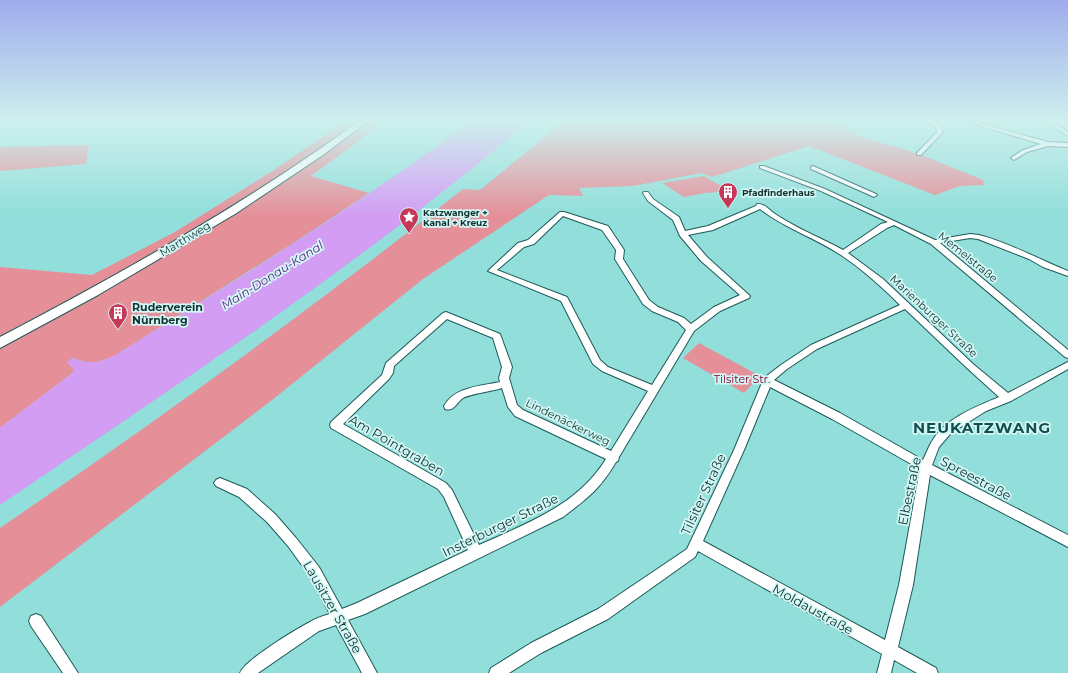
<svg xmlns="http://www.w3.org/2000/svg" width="1068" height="673" font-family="Montserrat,sans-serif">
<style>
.green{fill:#e58f99}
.water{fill:#d39df3}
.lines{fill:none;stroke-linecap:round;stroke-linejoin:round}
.minor-casing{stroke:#1d5957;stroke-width:2}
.secondary-casing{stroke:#1d5957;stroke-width:2}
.minor{fill:#fff;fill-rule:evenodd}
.secondary{fill:#fff;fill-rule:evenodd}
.labels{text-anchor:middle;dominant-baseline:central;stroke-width:3.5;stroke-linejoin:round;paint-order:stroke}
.far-poi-label{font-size:9px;font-weight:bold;fill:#123332;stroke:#d2f7f5;text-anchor:start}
.street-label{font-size:11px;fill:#123332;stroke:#d2f7f5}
.poi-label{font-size:11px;font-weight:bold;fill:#123332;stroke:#d2f7f5;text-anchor:start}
.park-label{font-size:11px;fill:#88002f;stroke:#d2f7f5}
.water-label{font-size:12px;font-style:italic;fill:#5c177c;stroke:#d2f7f5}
.near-street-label{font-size:13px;fill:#123332;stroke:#d2f7f5}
.district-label{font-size:15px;font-weight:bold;letter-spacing:1px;fill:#104f4e;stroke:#d2f7f5}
</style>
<rect width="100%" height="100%" fill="#91deda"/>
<path class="green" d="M344 122H380L359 141 311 176 369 193 295 242 116 355C98 363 91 365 73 358L67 362 75 371 0 428V267L92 275 175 232 277 168Z
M563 122H845L843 126 855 135 919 154 983 180 984 185 960 186 935 195 809 146 712 177 702 173 633 186 579 188 583 196 549 195 423 279 272 400 0 607V528C158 420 313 308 463 189L480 190Z
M89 145 86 164 0 171V147Z
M704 176 730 191 705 193 684 197 662 183Z
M699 343 760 376 744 393 683 358Z"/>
<path class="water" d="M470 122H528C362 263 180 383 0 505V428L75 371 67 362 73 358C91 365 98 363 116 355 236 280 357 206 470 122Z"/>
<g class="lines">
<g class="minor-casing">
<path id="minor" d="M927 122C935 121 940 124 943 132L921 155H917V153L937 132 936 128Z
M967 122H975L1048 142 1068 143V147L1048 146 1027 152 1014 160 1011 158 1012 157 1023 150 1041 144Z
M1046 122H1053L1068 132V136Z
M760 166H764L825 189 935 240 970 234 979 235C1010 243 1038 259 1068 271V276L1043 267 1029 259 978 239 970 238 940 243 1068 350V358L1065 357 931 244 894 225 887 228 848 253 883 279 973 364 1008 393 1068 362V369L1011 401 986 411 951 433 939 447 932 465 1068 535V547L930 475 913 585 898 647 936 668 938 673H917L894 660 891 673H877L882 654 698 551 695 557 608 619 541 653 509 673H489L491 668 531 643 598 609 687 549 734 450 764 378 781 365 811 345 900 305C882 287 862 269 841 255 815 238 784 228 760 209L713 230 688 235 707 257 750 296 749 298 720 311 694 331 619 457 618 461 616 462C600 489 588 498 563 517L365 614 348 620 377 673H362L336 625 319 631 258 673H240C245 660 295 630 310 622 316 618 323 616 330 614L309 575 288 546 267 522 239 497 216 486 214 483 216 480 220 478 247 489 275 514 296 538 319 567 342 609 357 603 468 550 444 497 438 489 331 428 330 425 331 422 382 375 386 363 443 313 446 312 500 334 512 367 509 378 517 405 523 410 611 451 648 391 602 371 593 364 561 301 488 271 518 243 528 240 560 212H564L608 226 624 250 623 259 649 300 658 307 684 318 691 324 714 307 740 295 701 261 680 236 673 220 648 201 643 193 644 192H648L653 199 679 217 685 231 708 226 756 206 757 204C764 203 769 210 775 214 796 228 821 238 843 250L881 224 888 222 821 191 760 168ZM563 216 602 230 616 250 615 259 643 304 652 311 678 322 686 330 652 385 608 367 600 360 567 297 497 270 524 247 534 244ZM905 309 967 368 999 397C975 407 944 419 931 443 928 448 926 454 923 460L840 413 774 380 787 369 817 349ZM447 319 493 338 502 367 499 378 500 382C481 386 454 387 444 406L445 409C454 412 456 403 463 398 470 394 493 391 502 388L508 407 515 416 606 459C577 506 527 523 479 545L452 490 446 483 343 424 389 379 393 373 394 366ZM770 387 832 419 920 469 899 585 885 640 703 541 744 450Z
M813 166 876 194 877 195 874 197 872 196 811 169V167Z
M36 614 41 616 78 673H63L31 626 29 621 31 616Z"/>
</g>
<g class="secondary-casing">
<path id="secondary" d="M358 122H367L323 155 235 214 98 295 0 348V337C124 272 245 204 358 122Z"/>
</g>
<use href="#minor" class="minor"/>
<use href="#secondary" class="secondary"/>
</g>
<linearGradient id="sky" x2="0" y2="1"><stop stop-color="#9fabec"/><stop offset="0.56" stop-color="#cef0ee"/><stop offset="1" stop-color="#cef0ee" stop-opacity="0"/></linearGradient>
<rect width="1068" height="216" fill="url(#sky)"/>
<defs>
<g id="building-pin" transform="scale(1)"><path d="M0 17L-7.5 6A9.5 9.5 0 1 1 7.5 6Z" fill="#c73757" stroke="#d2f7f5"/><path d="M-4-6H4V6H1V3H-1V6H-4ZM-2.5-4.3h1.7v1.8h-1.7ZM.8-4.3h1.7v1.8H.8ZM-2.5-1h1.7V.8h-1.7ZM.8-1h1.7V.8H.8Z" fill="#fff"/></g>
<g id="sight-pin" transform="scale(1)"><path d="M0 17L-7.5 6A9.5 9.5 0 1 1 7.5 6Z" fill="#c73757" stroke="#d2f7f5"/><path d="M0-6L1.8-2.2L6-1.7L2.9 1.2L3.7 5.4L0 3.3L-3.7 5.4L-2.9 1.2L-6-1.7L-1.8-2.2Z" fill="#fff"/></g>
</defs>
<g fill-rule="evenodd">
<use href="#building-pin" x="728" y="192"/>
<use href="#sight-pin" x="409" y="217"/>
<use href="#building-pin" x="118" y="313"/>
</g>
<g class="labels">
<g class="far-poi-label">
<text x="742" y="192">Pfadfinderhaus</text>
<text x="423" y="212">Katzwanger +<tspan x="423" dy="10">Kanal + Kreuz</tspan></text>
</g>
<g class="street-label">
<text transform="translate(185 239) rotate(-31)">Marthweg</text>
<text transform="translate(968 257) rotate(39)">Memelstraße</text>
<text transform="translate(934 316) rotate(43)">Marienburger Straße</text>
<text transform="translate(568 422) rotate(26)">Lindenäckerweg</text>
</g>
<g class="poi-label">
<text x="132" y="307">Ruderverein<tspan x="132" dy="13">Nürnberg</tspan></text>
</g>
<g class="park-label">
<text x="742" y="379">Tilsiter Str.</text>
</g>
<g class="water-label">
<text transform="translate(272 275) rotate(-32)">Main-Donau-Kanal</text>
</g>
<g class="near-street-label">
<text transform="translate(397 445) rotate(30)">Am Pointgraben</text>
<text transform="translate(976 478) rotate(28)">Spreestraße</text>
<text transform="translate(909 491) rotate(-78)">Elbestraße</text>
<text transform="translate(703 494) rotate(-65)">Tilsiter Straße</text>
<text transform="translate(500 525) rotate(-26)">Insterburger Straße</text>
<text transform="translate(333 607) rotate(60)">Lausitzer Straße</text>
<text transform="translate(813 609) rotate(29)">Moldaustraße</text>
</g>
<g class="district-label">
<text x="982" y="427">NEUKATZWANG</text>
</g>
</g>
</svg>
